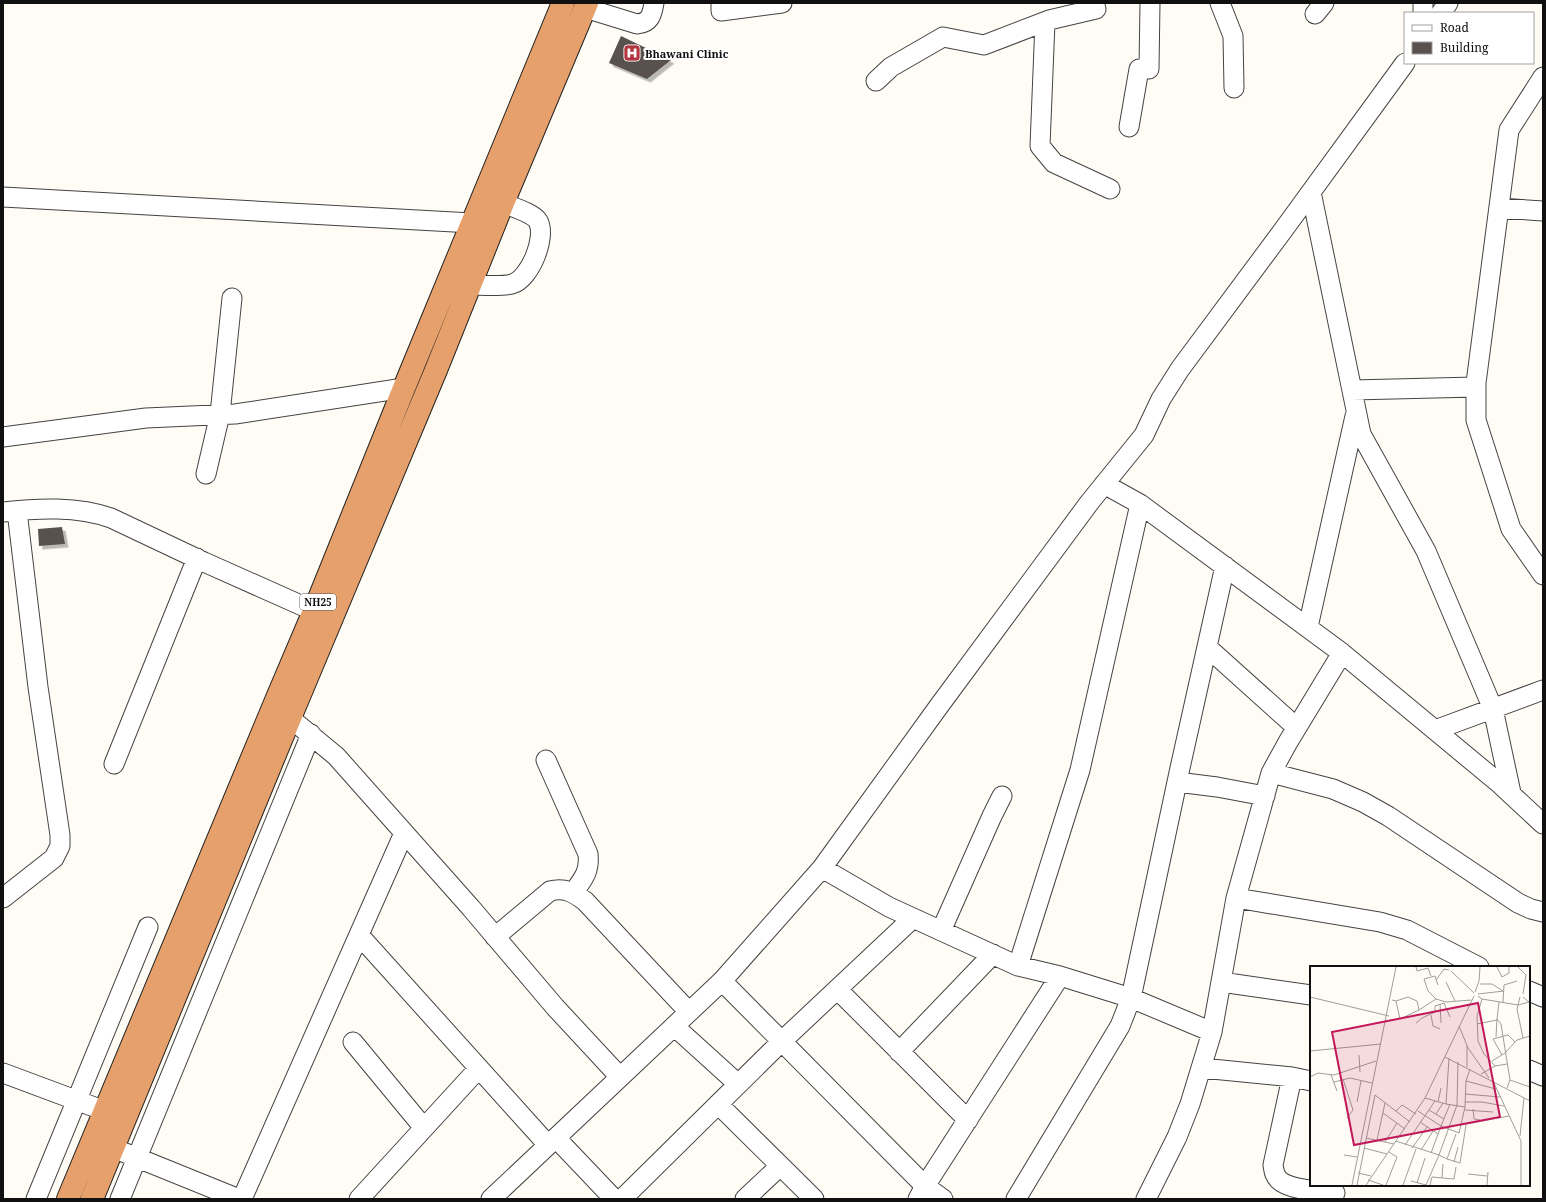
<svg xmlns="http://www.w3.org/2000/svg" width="1546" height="1202" font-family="'Noto Serif',serif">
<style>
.building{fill:#58514e;filter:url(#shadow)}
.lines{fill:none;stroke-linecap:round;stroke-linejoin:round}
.minor-casing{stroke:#434343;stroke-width:21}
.highway-casing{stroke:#212121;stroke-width:24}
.minor{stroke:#fff;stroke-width:19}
.highway{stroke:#e6a06b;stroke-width:22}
.labels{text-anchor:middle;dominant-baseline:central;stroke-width:4;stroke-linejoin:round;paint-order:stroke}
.shield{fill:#fff;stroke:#585858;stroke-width:1}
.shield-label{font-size:10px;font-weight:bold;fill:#101010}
.poi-label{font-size:11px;font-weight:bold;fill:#101010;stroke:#fff;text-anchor:start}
.inset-road{fill:none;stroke:#9f9e99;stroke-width:1}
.view{fill:#c2185b;fill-opacity:0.15;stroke:#c2185b;stroke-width:2}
.inset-edge{fill:none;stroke:#101010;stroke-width:2}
</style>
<defs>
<filter id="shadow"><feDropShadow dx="3.5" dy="3.5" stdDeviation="0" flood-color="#0004"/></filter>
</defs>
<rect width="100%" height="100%" fill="#fefcf5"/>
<path class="building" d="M621 36 671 60 647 79 609 63Z
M62 527 65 544 39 546 38 529Z"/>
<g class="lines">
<g class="minor-casing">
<path id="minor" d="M721 3V11L782 3
M1220 3 1233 36 1234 88
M585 8 637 24C650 23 652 15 654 3
M1423 13V3
M1441 13 1448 3
M1315 14 1324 3
M1045 22 1040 146 1054 163 1110 189
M1543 77 1509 130 1476 383V420L1511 529 1543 575
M876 81 891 67 943 37 984 45 1049 20 1096 9 1094 3
M1129 127 1139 69H1149L1150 3
M1311 192 1361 434 1426 551 1482 683 1493 709 1511 793
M3 197 472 223
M1499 208 1543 211
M469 285C481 285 502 287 512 284 530 279 547 237 538 221 533 213 512 207 503 203
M1352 390 1476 387
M3 437 146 418 235 414 404 388
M206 474 220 414 232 298
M1104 484 1140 504 1342 653 1500 784 1543 824
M1140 504 1080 770 1018 966 1060 976 1131 998 1212 1032 1236 898 1271 773 1288 742 1342 653
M3 512C38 508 77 506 111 518L204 562 314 611
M1308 627 1355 416
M1207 647 1296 727
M290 718 336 756 471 908 555 1007 620 1077
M1435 730 1543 690
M546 760 588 854C590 872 583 879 573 893
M114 764 197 558
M1271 773 1333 789 1363 802 1388 816 1518 903 1531 909 1543 912
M1177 782 1217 787 1265 796
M822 868 889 907 1018 966
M3 898 54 858 60 846V835L38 687 17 511
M1236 898 1380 922 1407 930 1479 967
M941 931 992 816 1002 796
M359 935 548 1145
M495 937 550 891C565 887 574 893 585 901L689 1012
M722 981 925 1186 1060 976
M1221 982 1311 995
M838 990 968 1120
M1529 991 1543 997
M674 1026 738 1084
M353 1042 424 1128
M899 1052 993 954
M1202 1068 1292 1077 1311 1081
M1529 1070 1543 1076
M3 1073 105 1111
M1292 1077 1273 1165C1274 1171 1274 1175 1279 1180 1289 1190 1320 1191 1335 1193
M718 1104 814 1199
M556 1138 614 1199
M113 1148 239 1199
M36 1199 148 927
M120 1199 311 734
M242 1199 404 833
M359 1199 479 1068
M491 1199 722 981 822 868 939 706 1089 503 1144 435 1161 399 1180 369 1284 229 1405 63
M622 1199 782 1041 913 918
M745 1199 780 1166
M918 1199 925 1186 943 1199
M1016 1199 1120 1026 1131 998 1180 768 1225 566
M1146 1199 1177 1137 1190 1104 1212 1032"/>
</g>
<g class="highway-casing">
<path id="highway" d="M68 1199 277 698 314 611 404 388 563 3
M92 1199 290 718 436 370 503 203 587 3"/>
</g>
<use href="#minor" class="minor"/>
<use href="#highway" class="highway"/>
</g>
<defs>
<g id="hospital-square" transform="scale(0.9)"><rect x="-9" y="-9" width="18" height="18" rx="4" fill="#b3353f" stroke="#fff"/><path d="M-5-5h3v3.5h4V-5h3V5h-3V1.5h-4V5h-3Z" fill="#fff"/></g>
</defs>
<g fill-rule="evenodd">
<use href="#hospital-square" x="632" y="53"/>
</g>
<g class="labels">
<rect class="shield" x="300" y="594" width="36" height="16" rx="3"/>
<g class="shield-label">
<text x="318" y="602">NH25</text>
</g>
<g class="poi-label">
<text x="645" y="53">Bhawani Clinic</text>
</g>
</g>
<g transform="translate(1310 966)">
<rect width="220" height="220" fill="#fefcf5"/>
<path class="inset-road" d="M106 1 107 5 118 2 121 10M187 1 192 11 199 7V1M208 1 216 9 213 28M141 5 164 27M126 14 134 3 139 4M136 16 145 35M170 18H182L193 25M128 19 125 10 114 13 118 25 126 33 136 36 161 34M165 26 169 15 170 1M168 28 194 25M168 30 172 33 208 39 219 36 213 31M0 31 79 50M210 31 207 43 213 72M172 33 167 50 168 75 174 88 185 100M82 34 86 35 90 53 109 44 107 35 98 31 86 35M189 36 187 53 191 58 200 114 197 122M193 36 194 19 207 15M134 37 140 51M130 38 131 57M109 44 126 33M121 49 123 60 130 63M106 57 112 52 125 46V40L134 37M167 58 187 54M149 60 158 82 179 112M186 71 187 53M0 85 71 78M49 89 50 106M192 89 183 73 198 69 205 76M135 91 220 135M139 92 136 138 155 141 156 115 160 103M182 95 195 87 207 74 220 70M157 101V80M171 108 185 100 197 98M21 109 27 125M0 111 8 107 24 109 66 95M33 113 43 144 37 152M200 114 220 121M156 115 186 123M183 115 211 175V219M24 116 40 112 62 117M155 128 190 131M65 129 100 156M115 132 136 138M47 136 51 115M128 136 131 122M155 136H172L194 140M163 143 164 153 170 154M119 144 134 153M155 144 183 146M86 145 92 139 106 148M108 145 131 160 140 138M73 147 95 163M126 148 133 137M110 156 128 168M151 159 199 150M210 170 214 132M56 172 84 178M67 174 75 137M86 175 129 189 147 139 148 96M75 176 87 157M95 179 125 135M54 182 77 188M102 182 117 161M111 184 123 165M121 187 131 160 149 167 155 141M34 189 47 191M137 193 150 197 156 159M144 196 148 181M48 207 61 210M158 208 177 210M132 212 133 198M144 213 146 201M58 214 73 219M101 215 116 219M107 217 115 192M42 219 86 1M47 219 65 129M56 219 115 132 164 30M76 219 87 191 79 186M93 219 106 183M116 219 129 189 137 193 146 168M120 219 122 211 144 213M177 219 178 206"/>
<path class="view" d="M168 37 190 151 44 179 22 66Z"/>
<rect width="220" height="220" class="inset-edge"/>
</g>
<rect width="1546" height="1202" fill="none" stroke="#101010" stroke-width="8"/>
<rect x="1404" y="12" width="130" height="52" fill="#ffffff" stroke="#9f9f9f"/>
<rect x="1412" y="25" width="20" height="6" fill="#ffffff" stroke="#9f9f9f"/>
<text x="1440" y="32" font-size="12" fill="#101010">Road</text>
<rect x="1412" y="42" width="20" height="12" fill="#58514e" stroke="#9f9f9f"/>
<text x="1440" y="52" font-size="12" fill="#101010">Building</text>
</svg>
